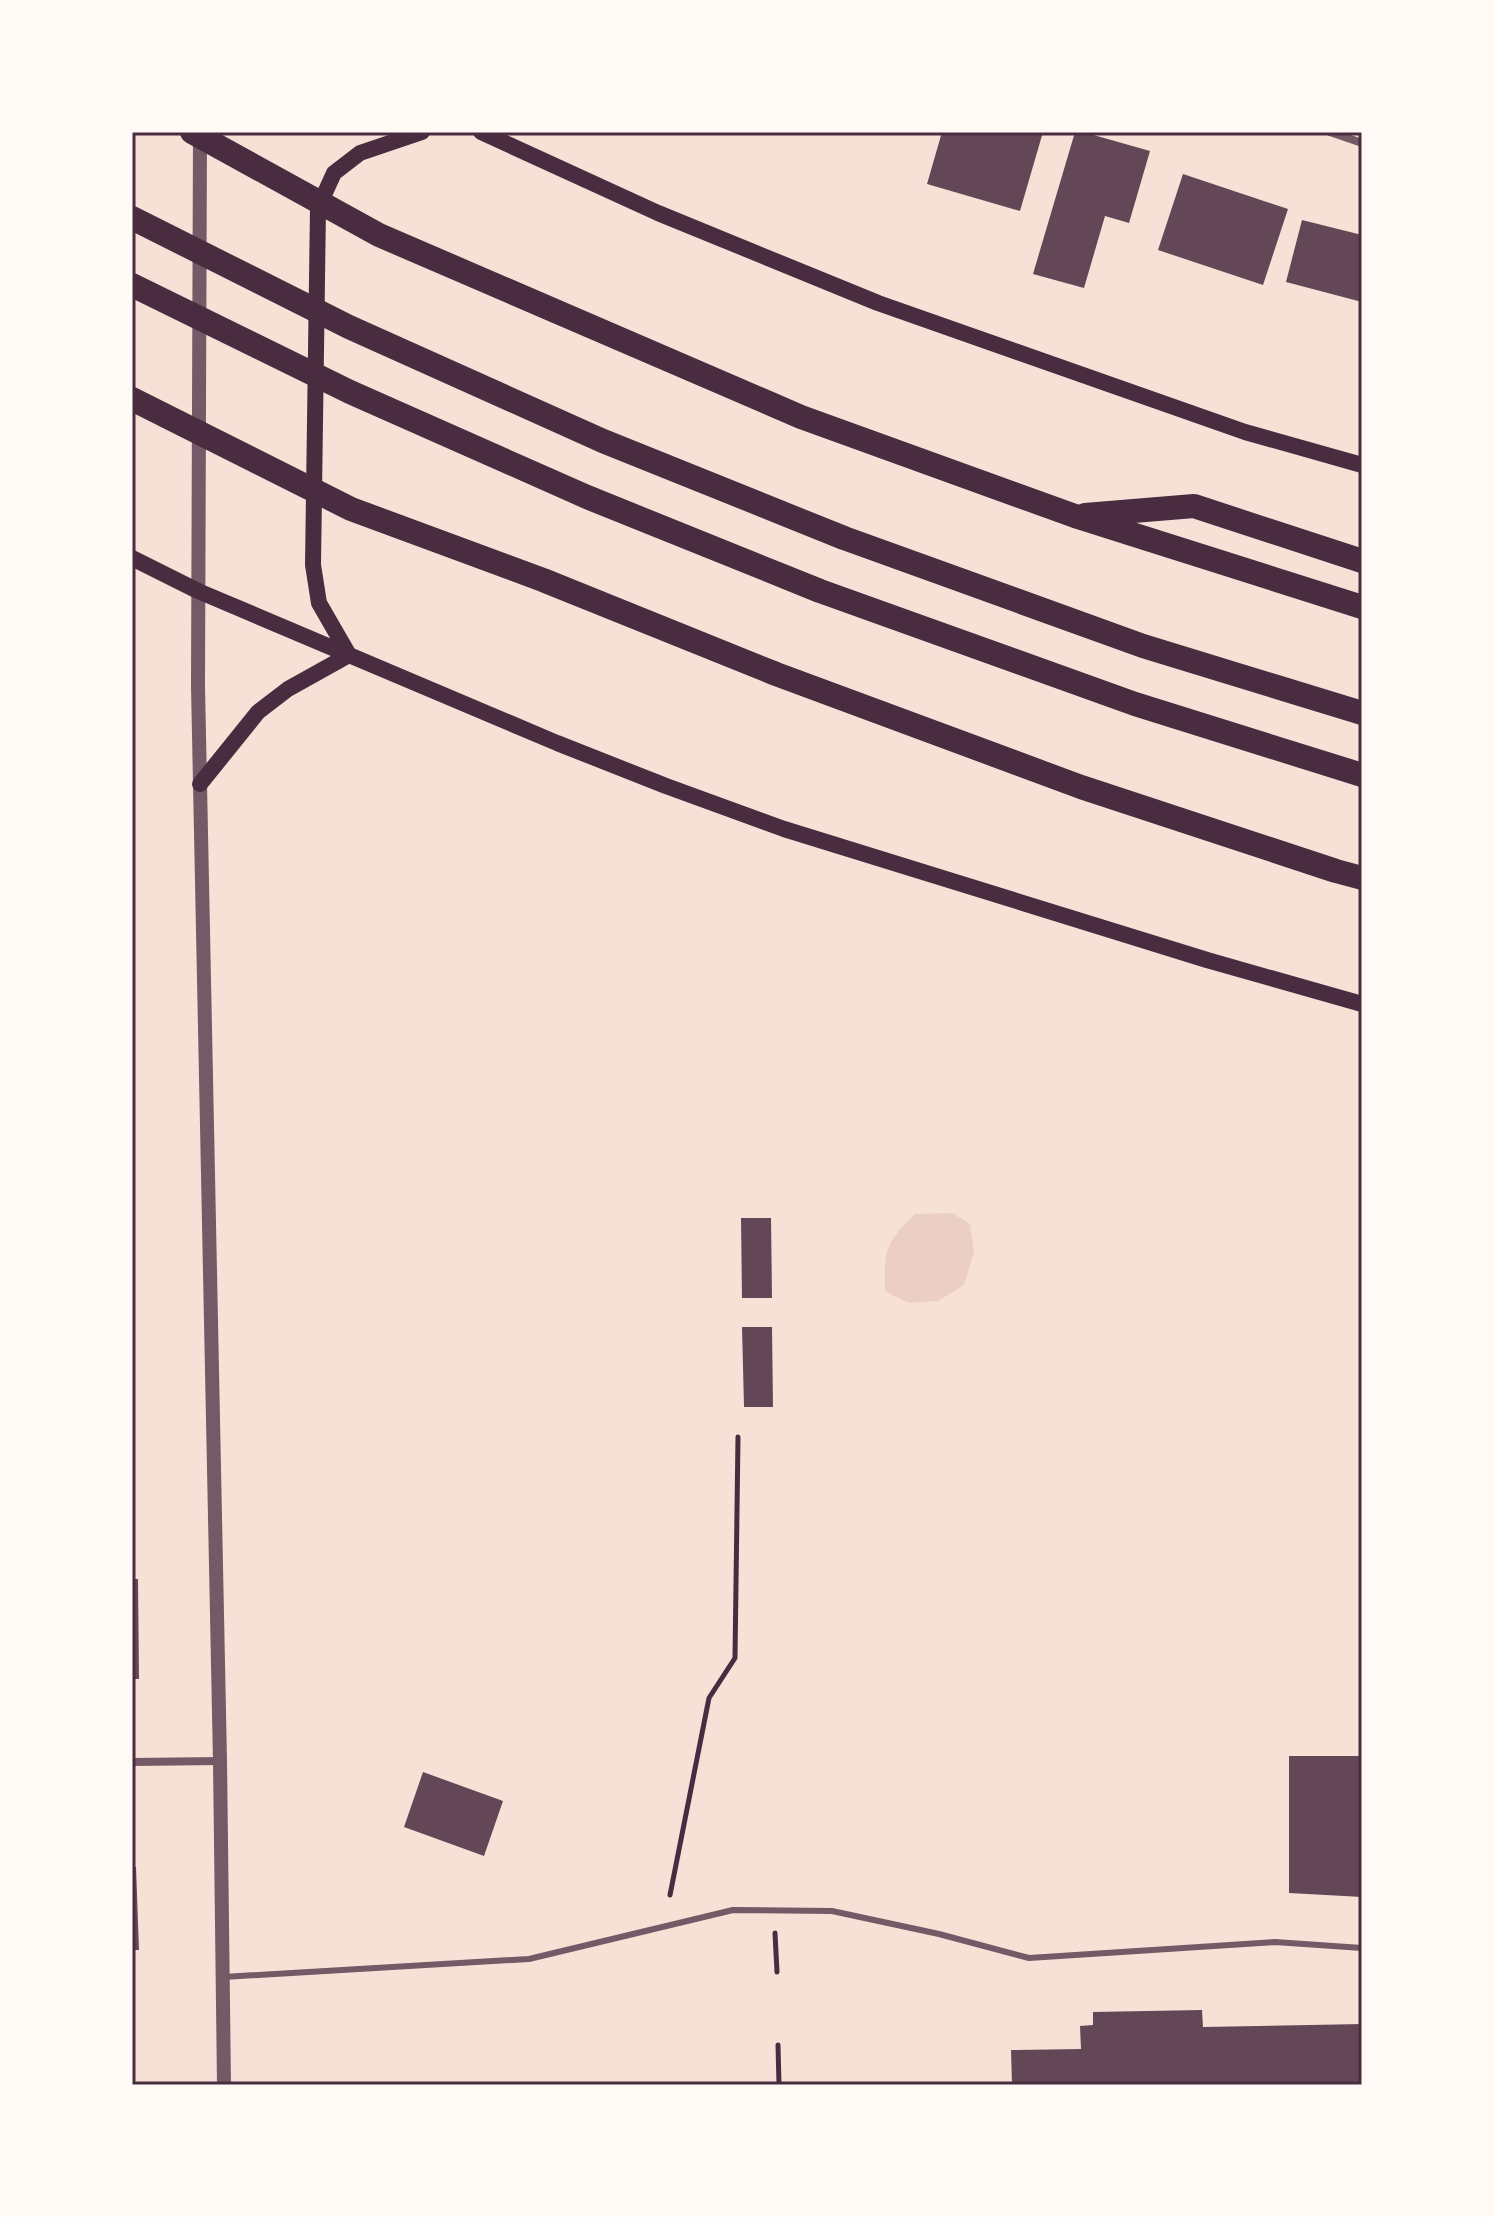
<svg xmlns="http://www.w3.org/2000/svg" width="1494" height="2217" font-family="'Playfair Display',serif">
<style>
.green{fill:#ebcfc5}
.building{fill:#644757}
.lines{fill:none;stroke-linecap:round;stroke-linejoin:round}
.path{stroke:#4a2c40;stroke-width:5}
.service{stroke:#755966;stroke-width:6}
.minor{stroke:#755966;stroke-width:8}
.tertiary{stroke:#755966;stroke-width:14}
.secondary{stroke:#4a2c40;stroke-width:16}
.motorway{stroke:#4a2c40;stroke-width:24}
.neatline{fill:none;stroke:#4a2c40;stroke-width:3}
</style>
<rect width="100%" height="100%" fill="#f7e1d7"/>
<path class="green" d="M952 1213 970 1224 974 1252 964 1285 938 1301 909 1303 885 1291C884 1250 885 1243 915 1214Z"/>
<path class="building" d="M942 132H985L995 135 996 132H1043L1020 211 927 184Z
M1075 132H1083L1150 151 1129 223 1105 216 1084 288 1033 274Z
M1183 174 1288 209 1263 285 1158 250Z
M1302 220 1362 235V302L1286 282Z
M741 1218H771L772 1298H742Z
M742 1327H772L773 1407H744Z
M132 1579H138L139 1679H132Z
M1289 1756H1362V1897L1289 1893Z
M423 1772 503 1801 484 1856 404 1827Z
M132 1867H136L139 1950H132Z
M1202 2010 1203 2027 1362 2024V2085H1012L1011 2050 1081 2049 1080 2026 1093 2025V2012Z"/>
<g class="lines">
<path class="path" d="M670 1895 709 1698 735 1658 738 1437
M775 1933 777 1972
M778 2045 779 2085"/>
<path class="service" d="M223 1977 529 1959 733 1910 832 1911 939 1934 1029 1958 1275 1942 1362 1948"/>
<path class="minor" d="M1330 132 1362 143
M132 1762 220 1761"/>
<path class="tertiary" d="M200 132 198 686 220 1761 224 2085"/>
<path class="secondary" d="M481 132 658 213 878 303 1245 432 1362 465
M132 558 198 591 557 743 666 786 784 829 1207 960 1362 1004
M200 784 258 712 288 689 349 655 319 603 313 565 318 208 334 173 360 153 422 132"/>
<path class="motorway" d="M192 132 379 235 801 417 1075 516 1362 607
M132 218 349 327 603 441 844 538 1143 646 1362 713
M132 285 350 392 587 497 820 591 1135 704 1362 775
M132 399 351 509 543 580 776 674 1081 787 1336 871 1362 878
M1085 515 1194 506 1362 561"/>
</g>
<rect width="1494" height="2217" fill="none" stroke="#fffaf5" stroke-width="268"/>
<rect x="134" y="134" width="1226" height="1949" class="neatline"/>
</svg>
